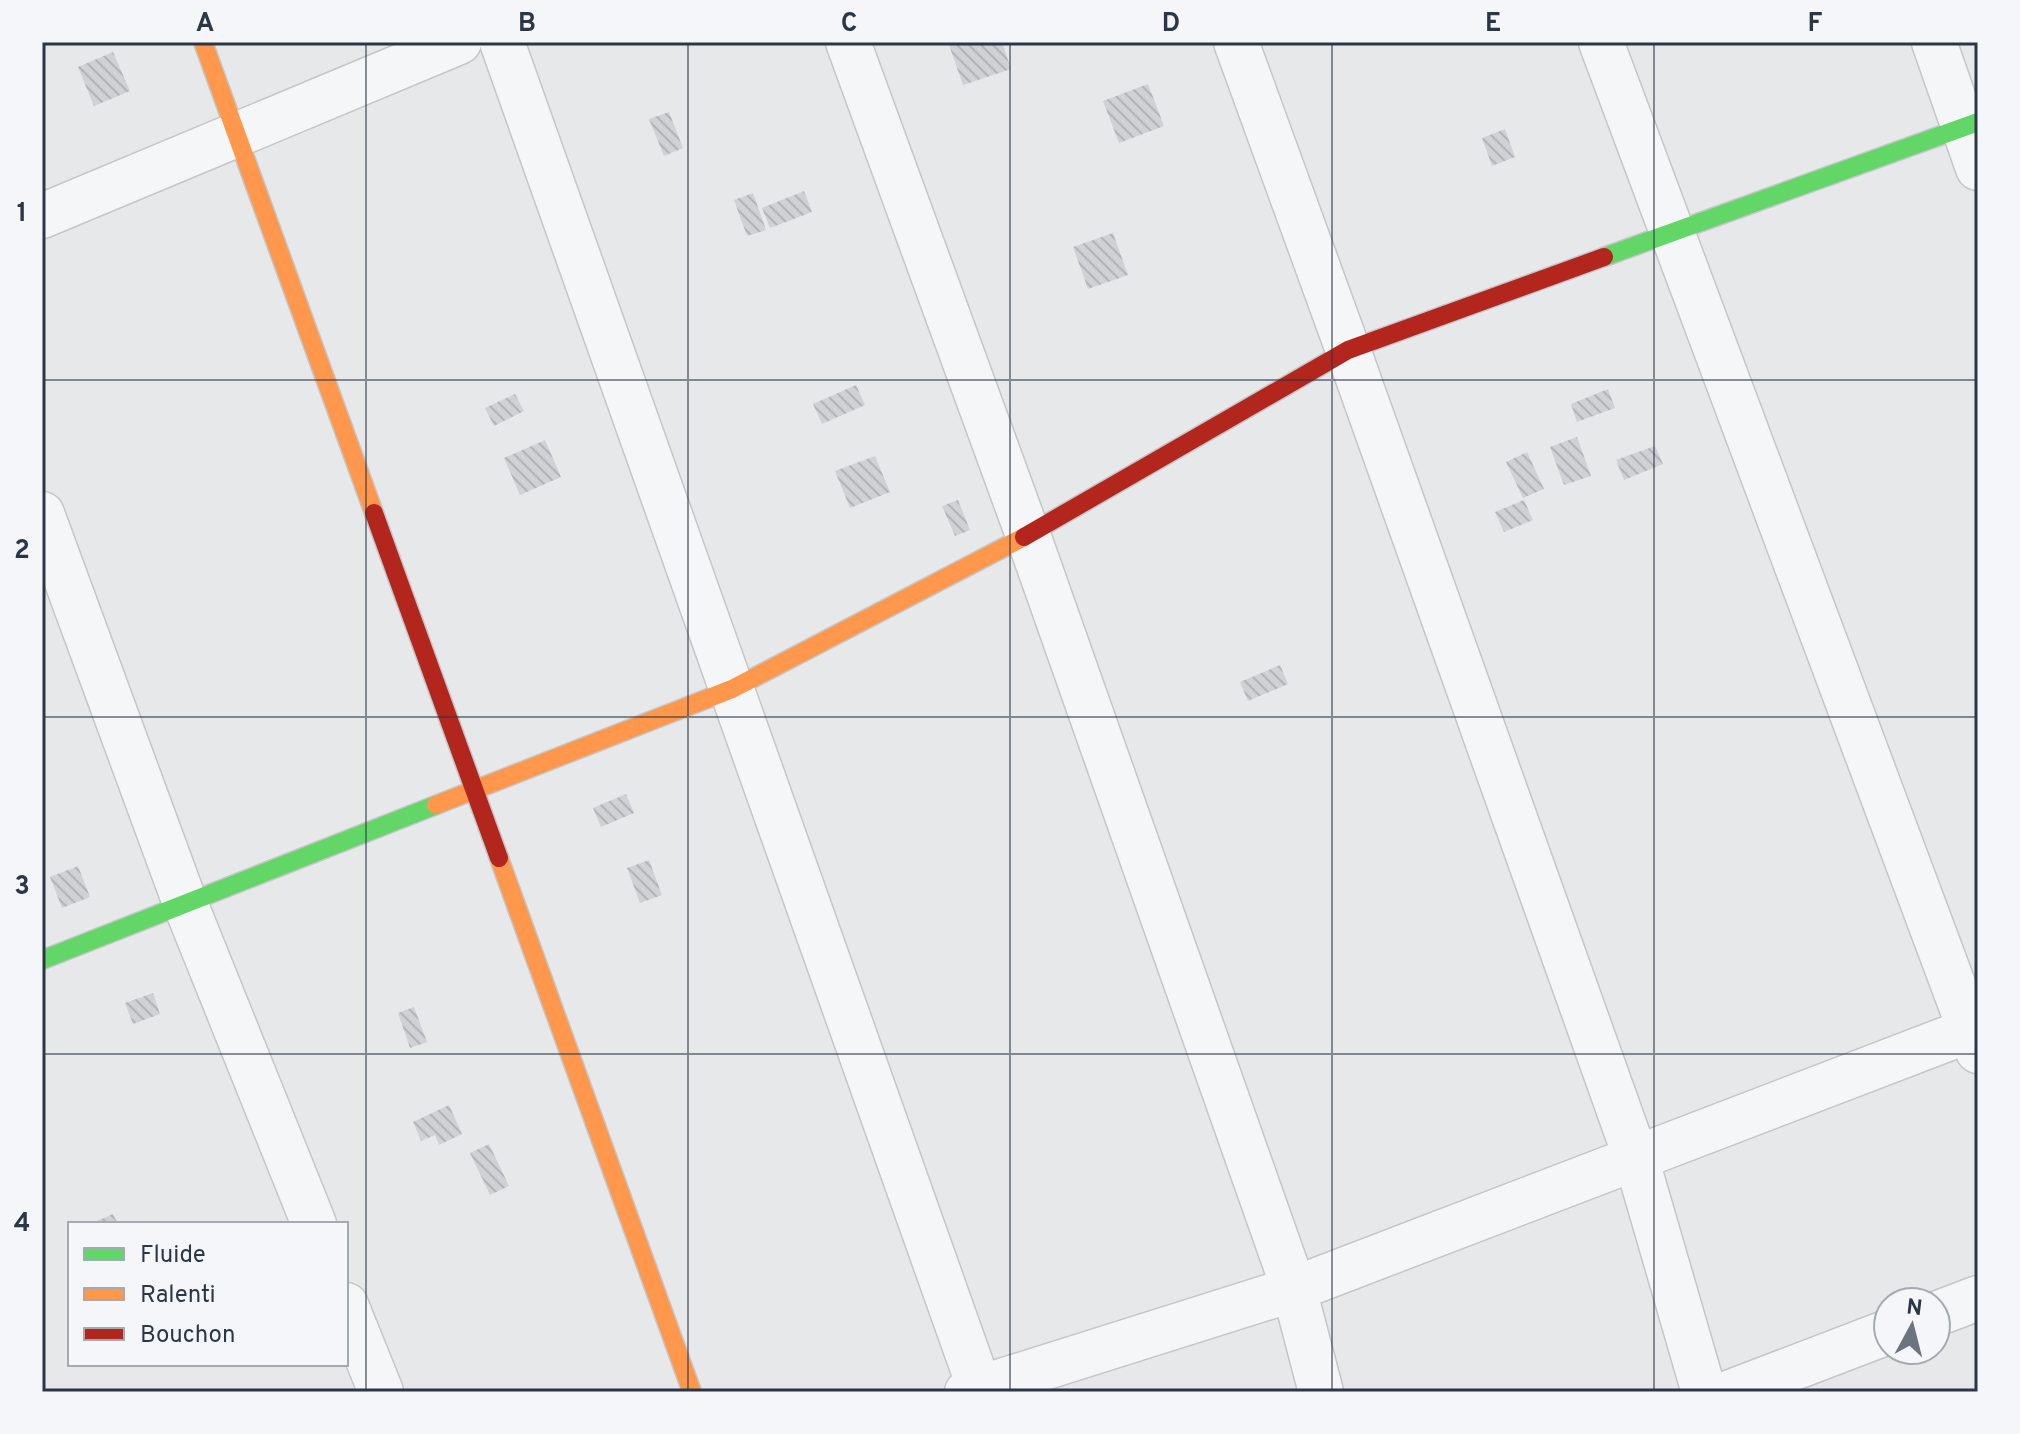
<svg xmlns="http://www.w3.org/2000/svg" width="2020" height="1434" font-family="Overpass,sans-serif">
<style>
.building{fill:url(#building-back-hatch)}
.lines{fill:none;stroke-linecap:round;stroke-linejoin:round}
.street-casing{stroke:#c4c6c8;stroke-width:47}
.fast-casing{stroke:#c4c6c8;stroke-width:21}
.slow-casing{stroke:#c4c6c8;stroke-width:21}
.jam-casing{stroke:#c4c6c8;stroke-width:21}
.street{stroke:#f5f6f7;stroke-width:44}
.fast{stroke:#63d668;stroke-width:18}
.slow{stroke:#ff974d;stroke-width:18}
.jam{stroke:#b3261e;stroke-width:18}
.grid{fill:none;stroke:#2a3746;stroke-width:2;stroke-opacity:0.55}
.neatline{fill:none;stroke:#2a3746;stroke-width:3}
.grid-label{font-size:26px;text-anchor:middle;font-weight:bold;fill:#2a3746}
</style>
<defs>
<pattern id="building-back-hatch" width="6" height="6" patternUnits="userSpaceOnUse" patternTransform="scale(2)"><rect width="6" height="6" fill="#cfd1d4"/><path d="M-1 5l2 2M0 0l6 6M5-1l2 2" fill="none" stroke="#b2b4b7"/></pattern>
</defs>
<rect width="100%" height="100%" fill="#e6e8ea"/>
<path class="building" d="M948 42H1002L1011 69 963 85Z
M113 52 130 91 94 106 78 67Z
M1148 84 1164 126 1119 143 1103 101Z
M669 112 683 148 664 156 649 119Z
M1505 129 1515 157 1492 166 1482 138Z
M804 191 812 212 770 228 762 208Z
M753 193 766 230 747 236 734 200Z
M1113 233 1128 275 1088 289 1073 247Z
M856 385 865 405 822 424 813 404Z
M1608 389 1615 408 1577 422 1571 404Z
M515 394 524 411 494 426 485 408Z
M1577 437 1591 476 1564 485 1550 447Z
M545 440 561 477 520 495 504 458Z
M1655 446 1663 464 1624 480 1616 460Z
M1527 452 1544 489 1523 498 1506 462Z
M875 456 890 492 850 508 835 471Z
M958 500 970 530 955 536 942 506Z
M1524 500 1533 520 1504 532 1495 512Z
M1280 665 1288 684 1248 701 1240 682Z
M626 794 634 813 601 827 593 808Z
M649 860 662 895 640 903 627 868Z
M78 866 90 897 62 908 50 877Z
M153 993 160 1014 133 1024 125 1003Z
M414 1007 427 1042 410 1048 398 1013Z
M449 1105 462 1134 439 1145 435 1135 421 1141 413 1122Z
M489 1144 509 1186 490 1195 470 1153Z
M113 1214 118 1224H90Z"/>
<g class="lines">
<g class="street-casing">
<path id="street" d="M502 42 981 1392
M848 42 1028 535 1294 1289 1321 1392
M1236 42 1348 350 1636 1158 1704 1392
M1601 42 1978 1051
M1934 42 1978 168
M42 216 459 42
M42 514 185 903 314 1224
M346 1305 381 1392
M1936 1314 1978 1298
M967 1392 1294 1289 1978 1027
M1731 1392 1888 1332"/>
</g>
<g class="fast-casing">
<path id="fast" d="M1604 257 1978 122
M42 960 436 805"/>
</g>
<g class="slow-casing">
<path id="slow" d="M203 42 374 513
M436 805 732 689 1024 537
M499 858 692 1392"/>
</g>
<g class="jam-casing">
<path id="jam" d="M374 513 499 858
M1024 537 1348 350 1604 257"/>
</g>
<use href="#street" class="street"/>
<use href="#fast" class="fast"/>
<use href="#slow" class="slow"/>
<use href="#jam" class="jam"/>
</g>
<path class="grid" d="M366 42V1392M688 42V1392M1010 42V1392M1332 42V1392M1654 42V1392M42 380H1978M42 717H1978M42 1054H1978"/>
<rect width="2020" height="1434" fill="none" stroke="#f4f6f9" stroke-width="88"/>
<rect x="68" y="1222" width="280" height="144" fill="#f4f6f9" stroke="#a3aab1" stroke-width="2"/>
<rect x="84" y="1248" width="40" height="12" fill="#63d668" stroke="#a3aab1" stroke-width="2"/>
<text x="140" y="1262" font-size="24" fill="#2a3746">Fluide</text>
<rect x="84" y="1288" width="40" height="12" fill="#ff974d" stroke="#a3aab1" stroke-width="2"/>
<text x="140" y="1302" font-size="24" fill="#2a3746">Ralenti</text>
<rect x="84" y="1328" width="40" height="12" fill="#b3261e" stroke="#a3aab1" stroke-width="2"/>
<text x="140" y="1342" font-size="24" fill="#2a3746">Bouchon</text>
<g transform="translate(1912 1326) rotate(7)"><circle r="38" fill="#f4f6f9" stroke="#a3aab1" stroke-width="2"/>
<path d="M0-6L14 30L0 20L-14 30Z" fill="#6c757f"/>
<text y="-12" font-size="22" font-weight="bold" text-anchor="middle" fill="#2a3746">N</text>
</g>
<rect x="44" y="44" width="1932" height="1346" class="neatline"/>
<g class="grid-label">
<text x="205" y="31">A</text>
<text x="527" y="31">B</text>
<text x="849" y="31">C</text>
<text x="1171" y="31">D</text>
<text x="1493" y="31">E</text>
<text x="1815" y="31">F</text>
<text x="22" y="221">1</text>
<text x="22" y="558">2</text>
<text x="22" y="894">3</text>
<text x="22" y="1231">4</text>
</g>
</svg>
